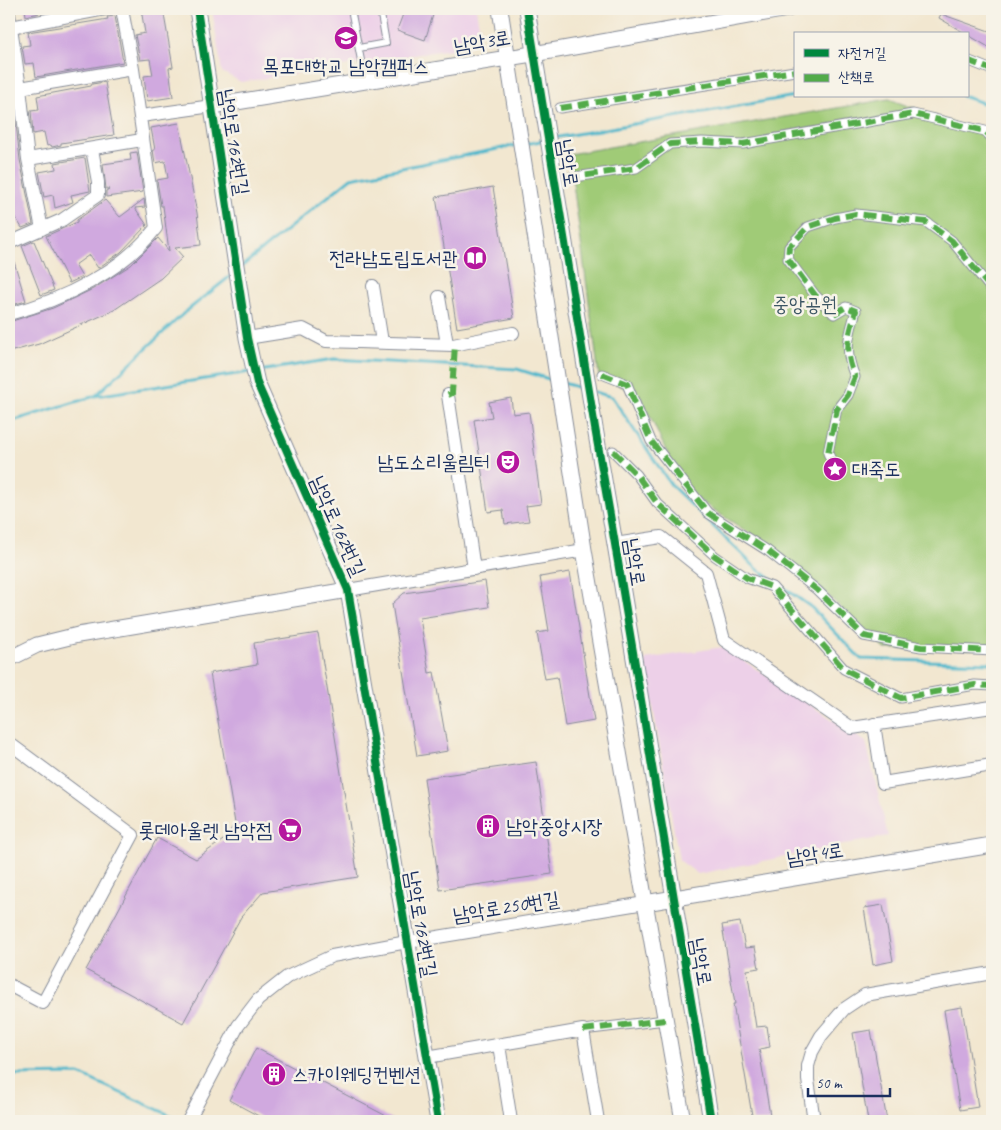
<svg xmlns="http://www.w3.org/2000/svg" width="1001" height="1130" font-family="Caveat,'Poor Story',sans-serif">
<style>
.built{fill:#edd0e8}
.green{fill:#a0cb77;stroke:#5e7d6a}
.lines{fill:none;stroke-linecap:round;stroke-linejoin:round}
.stream{stroke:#4fb8cc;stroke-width:3}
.building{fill:#d0a9df}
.service-casing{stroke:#868b97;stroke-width:8}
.pedestrian-casing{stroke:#868b97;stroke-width:11}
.minor-casing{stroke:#868b97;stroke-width:14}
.tertiary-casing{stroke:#868b97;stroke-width:17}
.service{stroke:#fff;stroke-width:6}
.pedestrian{stroke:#fff;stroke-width:9}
.minor{stroke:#fff;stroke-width:12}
.tertiary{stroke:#fff;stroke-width:15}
.quiet{stroke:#52ab49;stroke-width:6;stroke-dasharray:12 6;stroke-linecap:butt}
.cycleway-casing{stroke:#f7f3e8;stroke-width:11}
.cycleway{stroke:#00873e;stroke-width:8}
.labels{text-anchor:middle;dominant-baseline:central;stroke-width:5;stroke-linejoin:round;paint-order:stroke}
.street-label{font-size:20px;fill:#1b2f5e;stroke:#f7f3e8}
.poi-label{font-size:20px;fill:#1b2f5e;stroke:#f7f3e8;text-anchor:end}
.park-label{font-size:20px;fill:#3c5664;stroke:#f7f3e8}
</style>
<rect width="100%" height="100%" fill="#f7f3e8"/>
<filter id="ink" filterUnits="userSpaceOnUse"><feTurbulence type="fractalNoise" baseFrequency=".02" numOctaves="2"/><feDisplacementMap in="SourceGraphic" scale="10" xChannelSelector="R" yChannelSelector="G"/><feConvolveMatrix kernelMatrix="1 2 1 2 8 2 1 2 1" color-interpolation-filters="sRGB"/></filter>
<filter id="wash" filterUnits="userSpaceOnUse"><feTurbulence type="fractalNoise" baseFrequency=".0096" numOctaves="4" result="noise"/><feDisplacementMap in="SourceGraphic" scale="20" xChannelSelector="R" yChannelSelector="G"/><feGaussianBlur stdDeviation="1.12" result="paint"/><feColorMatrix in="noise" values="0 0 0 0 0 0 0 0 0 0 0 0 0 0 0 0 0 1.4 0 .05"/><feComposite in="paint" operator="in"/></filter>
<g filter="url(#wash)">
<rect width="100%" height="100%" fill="#f2e7d0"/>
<path class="built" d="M212 9H476L480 31 471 46 241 82 222 72Z
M723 647 866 742 888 836 698 874 679 860 645 659Z"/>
<path class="green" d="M889 99 992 137V649H885L790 560 685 491 640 395 599 376 569 154Z"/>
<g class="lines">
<path class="stream" d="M962 96 983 103 992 104
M553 138 795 96
M526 144 545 140
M241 267 351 178 518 145
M259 371 334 359 517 369 552 380
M563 383 584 389
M594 392 612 397 671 485 756 568 811 607 861 659 992 663
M95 396 183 314 233 274
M9 422 95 396 250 372
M9 1075 79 1074 183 1121"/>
</g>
<g id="blocks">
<path class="building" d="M25 9H38L39 13 26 16Z
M141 9H163L173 67 169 68 173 97 147 101 144 76 153 75 150 59 140 60 135 35 145 33Z
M405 9H435L425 40 397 30Z
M941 14 992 32V49L939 18Z
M115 16 123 62 36 77 34 63 25 64 22 46 30 45 28 32 108 19 107 17Z
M105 82 114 135 61 143V145L52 147 51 145 47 146 44 132 33 134 31 111 39 110 37 96 91 86 92 84Z
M9 88H12L20 160 33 224 22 228 16 218 9 219Z
M179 123 197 213 201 245 175 248 183 257 161 278 114 310 39 344 9 352V322L53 308 93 289 131 265 158 238 169 251 163 206H161L157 180 168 178 165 161 155 163 153 150H155L151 128Z
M137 152 143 192 106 197V191L109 189H106L103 164 131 160 130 153Z
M85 158 90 191 71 195 73 202 55 208 53 195 44 197 39 172 56 169 55 163Z
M493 187 514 318 457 328 436 197Z
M144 199 145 207 135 208 147 225 121 252 98 268 89 255 75 265 82 277 69 283 46 236 77 222V220L105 200 120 217Z
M34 241 54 290 41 295 22 246Z
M9 252H11L26 301 9 306Z
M511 398 513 414 529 412 541 504 526 506 529 521 505 524 503 510 488 512 474 420 492 417 489 402Z
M570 572 594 721 565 726 557 677 545 679 537 633 549 631 540 577Z
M485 581 489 607 420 618 429 673 434 672 448 751 417 756 392 604 404 593Z
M318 633 358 877 263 892 241 917 183 1023 86 970 157 838 196 859 226 838 235 823 210 673 257 665 254 643Z
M536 762 552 874 440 890 424 778Z
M883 905 893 961 873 965 864 908Z
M740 922 745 948 755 947 759 968 747 970 756 1027 767 1026 770 1047 759 1049 771 1121H753L733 1004H735L722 925Z
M962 1007 978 1107 960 1110 944 1010Z
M871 1030 887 1121H868L853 1033Z
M256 1048 396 1121H268L229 1100Z"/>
</g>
</g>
<g filter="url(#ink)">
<use href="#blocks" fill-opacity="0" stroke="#868b97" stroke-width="1"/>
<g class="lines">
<g class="service-casing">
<path id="service" d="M351 9 365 81
M359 48 386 43 380 9"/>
</g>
<g class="pedestrian-casing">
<path id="pedestrian" d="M967 60 992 70
M560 108 795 71
M568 178 636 168 670 144 702 142 743 144 913 114 985 131 992 138
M602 374 627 384 651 441 708 513 768 551 817 590 864 636 921 647 992 651
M613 451 637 475 657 503 715 556 747 578 772 587 844 669 901 698 975 685 992 686
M835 469 828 453 837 409 848 395 855 377C844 350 848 338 856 311L846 307 834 314 815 295 788 259 789 247 808 227 835 218 856 214 926 222 952 241 992 290
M583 1030 665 1020"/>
</g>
<g class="minor-casing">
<path id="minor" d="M122 9 133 69
M9 14 20 88 28 159 42 229
M11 27 105 9
M141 116 212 106
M28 159 142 140
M9 243 62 220 98 195V182L92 149
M373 286 382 342
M439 297 447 344
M9 314C63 300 121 272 156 228L133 69 20 88
M247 338 303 329 326 341 453 345 513 333
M448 395 474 569
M615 544 661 537 706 573 724 640 852 728 992 707
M348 590 584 550
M874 724 883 783 992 765
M9 743 133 835 43 1003 9 985
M499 1045 511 1121
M427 1057 583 1030 598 1121
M188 1121 238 1026 258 1000 287 977 332 956 407 942 645 903
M814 1121 808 1080V1066L812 1052 821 1036 844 1009 865 995 992 973"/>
</g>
<g class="tertiary-casing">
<path id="tertiary" d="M197 9 247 338 257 383 348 590 438 1121
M500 9 584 550 683 1121
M527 9 595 428 615 544 711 1121
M212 106 557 50 788 9
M9 659 37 645 78 635 348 590
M645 903 992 845"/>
</g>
<use href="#service" class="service"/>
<use href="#pedestrian" class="pedestrian"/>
<use href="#minor" class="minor"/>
<use href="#tertiary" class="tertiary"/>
<path class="quiet" d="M967 60 992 70
M560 108 795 71
M568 178 636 168 670 144 702 142 743 144 913 114 985 131 992 138
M602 374 627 384 651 441 708 513 768 551 817 590 864 636 921 647 992 651
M448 395 452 393 455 344
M613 451 637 475 657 503 715 556 747 578 772 587 844 669 901 698 975 685 992 686
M835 469 828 453 837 409 848 395 855 377C844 350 848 338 856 311L846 307 834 314 815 295 788 259 789 247 808 227 835 218 856 214 926 222 952 241 992 290
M583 1030 665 1020"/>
<g class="cycleway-casing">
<path id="cycleway" d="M197 9 247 338 257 383 348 590 438 1121
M527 9 595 428 615 544 711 1121"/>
</g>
<use href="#cycleway" class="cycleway"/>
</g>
</g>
<defs>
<g id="university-disc" transform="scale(1.25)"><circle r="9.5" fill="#b5179e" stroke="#f7f3e8"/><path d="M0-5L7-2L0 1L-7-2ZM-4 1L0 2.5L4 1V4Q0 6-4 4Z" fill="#fff"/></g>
<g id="library-disc" transform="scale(1.25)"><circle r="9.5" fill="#b5179e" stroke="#f7f3e8"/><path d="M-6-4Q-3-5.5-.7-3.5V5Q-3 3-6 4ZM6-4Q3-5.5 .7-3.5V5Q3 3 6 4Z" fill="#fff"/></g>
<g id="theatre-disc" transform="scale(1.25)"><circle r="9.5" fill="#b5179e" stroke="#f7f3e8"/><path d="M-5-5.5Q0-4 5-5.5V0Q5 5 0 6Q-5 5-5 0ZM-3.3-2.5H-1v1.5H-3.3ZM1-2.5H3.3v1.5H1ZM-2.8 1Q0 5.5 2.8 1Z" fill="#fff"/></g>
<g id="sight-disc" transform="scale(1.25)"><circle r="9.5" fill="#b5179e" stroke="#f7f3e8"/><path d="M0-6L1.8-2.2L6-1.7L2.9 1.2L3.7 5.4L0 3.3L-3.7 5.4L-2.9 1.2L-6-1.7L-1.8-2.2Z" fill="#fff"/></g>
<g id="building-disc" transform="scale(1.25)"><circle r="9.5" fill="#b5179e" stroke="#f7f3e8"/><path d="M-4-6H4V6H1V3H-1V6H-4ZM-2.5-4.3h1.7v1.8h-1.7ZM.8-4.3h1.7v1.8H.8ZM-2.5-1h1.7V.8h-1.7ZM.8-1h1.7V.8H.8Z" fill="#fff"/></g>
<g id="supermarket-disc" transform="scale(1.25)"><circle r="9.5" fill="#b5179e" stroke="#f7f3e8"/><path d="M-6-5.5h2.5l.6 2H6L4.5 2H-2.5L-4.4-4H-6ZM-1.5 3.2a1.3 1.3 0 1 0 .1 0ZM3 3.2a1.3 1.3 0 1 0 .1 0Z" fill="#fff"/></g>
</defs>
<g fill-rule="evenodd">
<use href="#university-disc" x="346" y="38"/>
<use href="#library-disc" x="475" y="258"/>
<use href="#theatre-disc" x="508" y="462"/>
<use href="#sight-disc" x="835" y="469"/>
<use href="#building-disc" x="488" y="826"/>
<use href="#supermarket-disc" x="290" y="830"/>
<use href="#building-disc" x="274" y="1074"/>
</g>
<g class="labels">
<g class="street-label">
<text transform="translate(482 42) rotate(-10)">남악3로</text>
<text transform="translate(234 142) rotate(81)">남악로162번길</text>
<text transform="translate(568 163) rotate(81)">남악로</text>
<text transform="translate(338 526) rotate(66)">남악로162번길</text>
<text transform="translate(635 562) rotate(81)">남악로</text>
<text transform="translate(815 854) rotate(-9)">남악4로</text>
<text transform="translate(506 907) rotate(-9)">남악로250번길</text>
<text transform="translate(421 924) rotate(80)">남악로162번길</text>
<text transform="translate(701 962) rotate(80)">남악로</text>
</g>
<g class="poi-label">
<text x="346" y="66" text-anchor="middle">목포대학교 남악캠퍼스</text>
<text x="458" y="258">전라남도립도서관</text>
<text x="490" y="462">남도소리울림터</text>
<text x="852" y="469" text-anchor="start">대죽도</text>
<text x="506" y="826" text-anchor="start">남악중앙시장</text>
<text x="272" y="830">롯데아울렛 남악점</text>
<text x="292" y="1074" text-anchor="start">스카이웨딩컨벤션</text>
</g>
<g class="park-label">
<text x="805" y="304">중앙공원</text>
</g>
</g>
<rect width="1001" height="1130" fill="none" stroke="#f7f3e8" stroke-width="30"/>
<rect x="794" y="32" width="175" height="65" fill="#f7f3e8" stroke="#9fa5b1"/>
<rect x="804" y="49" width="25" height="8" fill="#00873e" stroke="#9fa5b1"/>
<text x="838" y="58" font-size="15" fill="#1b2f5e">자전거길</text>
<rect x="804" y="74" width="25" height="8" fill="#52ab49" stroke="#9fa5b1"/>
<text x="838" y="82" font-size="15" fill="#1b2f5e">산책로</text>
<path d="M808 1088v8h82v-8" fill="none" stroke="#1b2f5e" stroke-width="2.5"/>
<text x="816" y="1088" font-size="15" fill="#1b2f5e" stroke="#f7f3e8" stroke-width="4" paint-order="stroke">50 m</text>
</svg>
